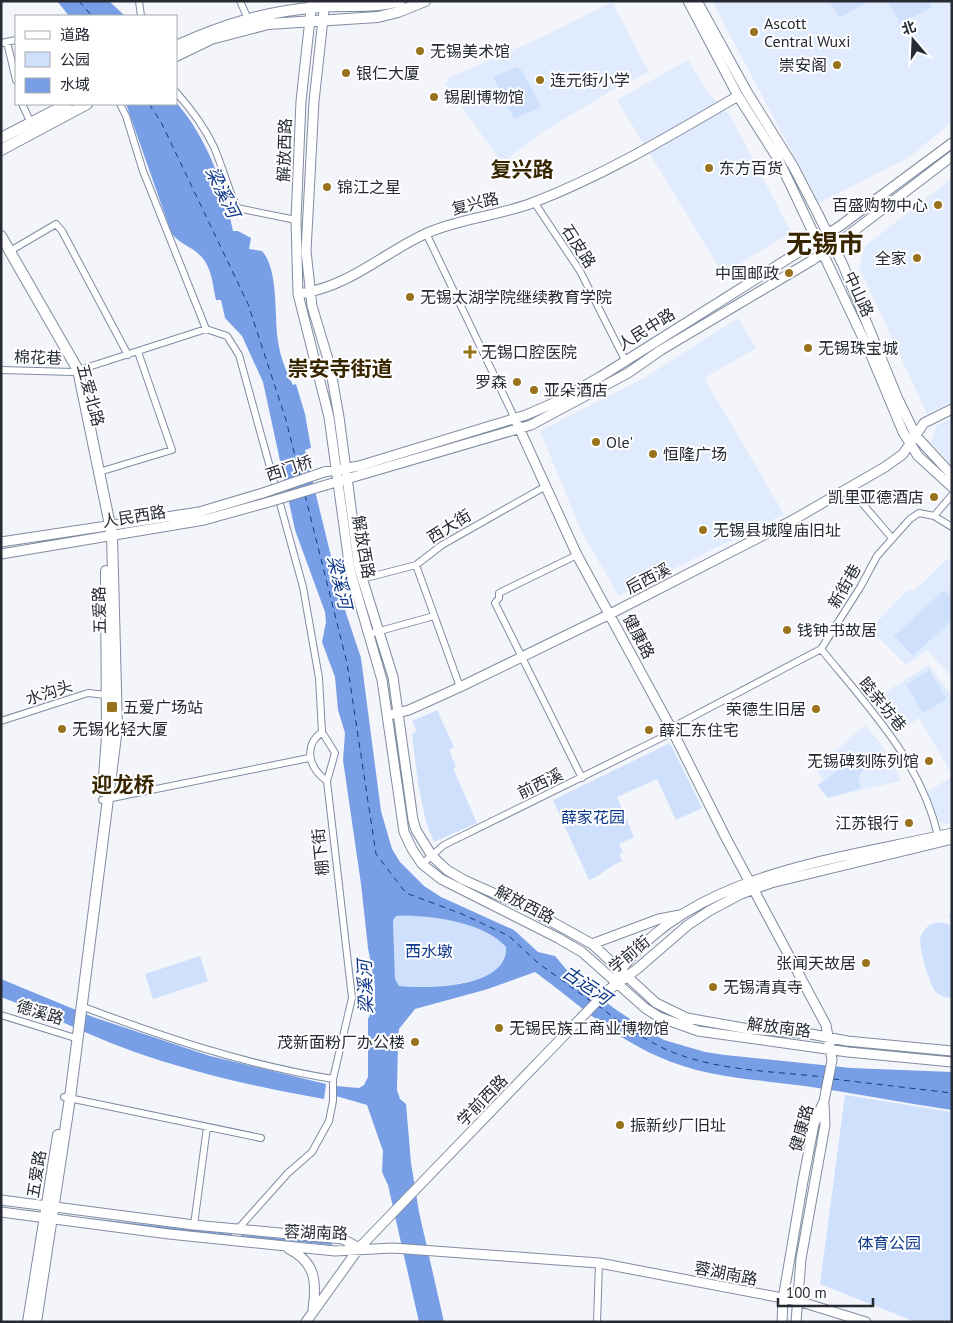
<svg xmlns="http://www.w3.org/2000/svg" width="953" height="1323" font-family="'PT Sans','Noto Sans SC',sans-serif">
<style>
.built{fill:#e0ebfd}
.green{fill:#cfe0fd}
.water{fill:#789fe6;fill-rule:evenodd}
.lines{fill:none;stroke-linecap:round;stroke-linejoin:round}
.stream{stroke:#789fe6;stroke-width:2}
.ferry{stroke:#0f388a;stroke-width:1;stroke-dasharray:6 5;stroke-linecap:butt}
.street-casing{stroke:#808ca2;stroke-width:8}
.secondary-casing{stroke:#808ca2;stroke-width:11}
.primary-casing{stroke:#808ca2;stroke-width:12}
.street{stroke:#fff;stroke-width:6}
.secondary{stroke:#fff;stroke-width:9}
.primary{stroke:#fff;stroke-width:10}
.secondary-bridge-casing{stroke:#808ca2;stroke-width:11;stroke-linecap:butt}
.secondary-bridge{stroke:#fff;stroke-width:9}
.poi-dot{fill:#99721e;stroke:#fff;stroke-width:2}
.labels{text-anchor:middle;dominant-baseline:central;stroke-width:4;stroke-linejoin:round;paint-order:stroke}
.poi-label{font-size:16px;fill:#262a33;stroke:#fff;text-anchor:start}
.street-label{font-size:16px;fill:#262a33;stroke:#fff}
.park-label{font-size:16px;fill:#113a8b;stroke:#fff}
.water-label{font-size:18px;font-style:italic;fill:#0f388a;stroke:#fff}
.district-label{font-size:21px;font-weight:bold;fill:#382600;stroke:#fff}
.town-label{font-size:26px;font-weight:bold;fill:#382600;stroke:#fff}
</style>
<rect width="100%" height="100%" fill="#f3f5fa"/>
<path class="built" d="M712 1H829L839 18 870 1H887L900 24 931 7 929 1H952V122L908 158 819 203Z
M612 2 649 72 611 91 543 132 502 163 445 84 450 77 540 38Z
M688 60 708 93 731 117 791 232 723 274 617 100Z
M952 178V401L927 414 859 267 865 246Z
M738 318 756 348 704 378 784 514 619 596 583 535 540 431 644 378Z
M952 418V466L931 442 936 426Z
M947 559 952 562 951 676 927 650 906 665 870 629 908 590 914 591Z
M929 665 952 696V775L919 718 895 733 873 700Z
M865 725 881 744 899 775 900 781 828 798 817 785 823 779 815 769Z
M952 777V823L943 824 939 820 927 792Z"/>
<path class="green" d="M829 1H870L839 18Z
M887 1H929L932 7 900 24Z
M517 67 523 72 541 107 514 119 493 77Z
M944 590 952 598V620L913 656 894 636Z
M929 670 947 699 923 713 906 685Z
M437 710 454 747 449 750 456 767 453 768 477 823 434 842 426 822 418 783 412 734 417 731 412 721Z
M670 743 702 808 676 820 657 779 617 797 634 837 619 844 623 852 619 854 622 861C609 866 602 875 589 880L553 800Z
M857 754 868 767 858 776 861 788 828 798 818 786Z
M952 913V998C947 998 941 997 937 993 929 986 920 950 920 939 925 923 937 920 951 925L949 914Z
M396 916C427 914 485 922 506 947 507 955 506 963 500 969 484 983 416 992 397 985L395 979 393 920Z
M200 956 208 981 153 999 145 974Z
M845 1095 952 1112V1322H916L820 1284Z"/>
<path class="water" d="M57 1H109L125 16H69Z
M176 102C207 138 224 185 233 231H238L251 238 249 249 262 251C279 270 274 317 278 341 280 356 286 372 293 385L296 384 305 414 311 448 305 450 342 601 361 658 381 811 392 849 400 862 424 886 441 897 514 930 538 952 555 956 571 975 615 1009 650 1032 664 1040 705 1052 725 1055 851 1068 952 1072V1110C903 1103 854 1093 805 1086 754 1079 704 1078 657 1056 611 1036 575 1001 535 972L488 989 415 1009 399 1029 398 1040 397 1090 400 1099 406 1104 411 1163 419 1212 444 1322H419L388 1185 382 1172 383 1151 367 1105 336 1096V1086L359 1088 364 1085 368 1077V1019L375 1004V986L368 948 361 884 343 760 345 733 338 710 335 677 322 642 326 622 325 612 295 530 263 382 242 336 225 318 221 300H216C212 282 212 263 195 251 187 245 177 242 171 232L126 104ZM396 916C427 914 485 922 506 947 509 988 427 989 399 986L395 979 393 920Z
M1 979 93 1017 210 1056 326 1084 324 1099C260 1088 194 1073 132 1051 88 1035 45 1013 1 997Z"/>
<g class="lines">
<path class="stream" d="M1 1205H9
M87 1219 231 1235
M242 1236 331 1244"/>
<path class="ferry" d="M79 1 92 16
M149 104 161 122 248 304 286 420 300 476
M305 495 347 663 376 854 406 893 462 914 509 936 538 963 592 1002
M597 1005C619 1021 641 1038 665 1049 714 1071 772 1071 824 1077
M833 1079 952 1093"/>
<g class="street-casing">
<path id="street" d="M139 1 141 16
M240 1 248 19
M7 42 16 80
M1 43 16 40
M176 92C191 109 204 126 214 147 222 166 228 188 237 208L296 220
M22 104 31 123
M120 104 126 116 143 171 206 329 227 336 239 355 303 587 319 678 322 732 335 753 327 781 352 998 333 1079V1101L329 1121 312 1152 288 1173 238 1229
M534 202 580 271 625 360
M426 233 515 419
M10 251 56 224 62 231 128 355
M1 370 73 372 206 329
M99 472 172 450 138 352
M849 488 892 538
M934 516 952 527
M577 555 499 593V598L495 603 582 778
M416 565 460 687
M362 579 416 565 442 545 546 486
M369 634 434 616
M821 649C868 707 921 761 938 836
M1 721 88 693 106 695
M671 728 821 649 861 586 877 556 910 519 919 513 934 516 952 495
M322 732C302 747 310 769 327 781
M102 800 309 758
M422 864 444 845 673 732
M81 1006C163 1037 246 1065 333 1079
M1 1015 72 1037
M64 1097 261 1138
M194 1225 207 1127
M597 1322 599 1263"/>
</g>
<g class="secondary-casing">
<path id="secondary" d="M312 1 301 101 296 220 298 294 329 417 350 570 382 680 404 832 412 849 422 864 441 879 558 938 582 952 645 1008 659 1017 698 1031 848 1052 952 1062
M325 1 314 101 306 251 312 306 330 366 339 417 359 568 393 677 413 820 416 830 432 856 447 870 464 880 527 908 592 944 656 1003 687 1018 749 1029 811 1034 847 1041 952 1051
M688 1 738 96 778 159 792 188 870 353 903 432 918 456 952 487
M697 1 747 92 793 166 818 214 843 265 898 399 916 436 952 475
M304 293C351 285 385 252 427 233 461 218 498 216 532 203 605 175 671 135 738 96
M515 419 577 555 671 728 725 836 826 1025 832 1060 824 1101 814 1124 803 1181 783 1299 782 1322
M324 472 359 466 526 415 556 402 600 377 840 226 952 143
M326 485 531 425 628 373 661 350 811 261 846 237 952 156
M1 542 199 512 263 493
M1 554 204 520 269 502
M393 714 409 710 460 687 610 614 793 520 885 467 903 454 924 423 952 409
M592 944 659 919 680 915
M618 974C688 873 841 859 952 833
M1 1200 194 1225 343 1239 359 1248
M1 1212 169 1234 335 1251 393 1248 599 1263 798 1301 866 1322
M289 1249C315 1262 317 1281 313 1309
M306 1322 359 1248 553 1047 607 991 637 969 688 925 709 911 741 894 771 883 952 839
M796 1322 801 1259 825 1125 824 1104"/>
</g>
<g class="primary-casing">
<path id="primary" d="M176 46C224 24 267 11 320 7 347 4 374 9 400 1
M176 56 211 39 268 24 378 17 398 12 425 1
M1 138 67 104
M1 150 87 104
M1 236 78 370 112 535 117 728 70 1098 36 1322
M103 791 107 736 106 571
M28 1322 58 1135"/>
</g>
<use href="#street" class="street"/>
<use href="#secondary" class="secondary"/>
<use href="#primary" class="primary"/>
<g class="secondary-bridge-casing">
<path id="secondary-bridge" d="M263 493 324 472
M269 502 326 485"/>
</g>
<use href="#secondary-bridge" class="secondary-bridge"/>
</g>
<g class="poi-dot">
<circle cx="754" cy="32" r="5"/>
<circle cx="420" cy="51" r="5"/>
<circle cx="837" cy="65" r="5"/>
<circle cx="346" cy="73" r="5"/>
<circle cx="540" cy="80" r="5"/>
<circle cx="434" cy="97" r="5"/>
<circle cx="709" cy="168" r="5"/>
<circle cx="327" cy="187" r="5"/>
<circle cx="938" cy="205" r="5"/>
<circle cx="917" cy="258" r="5"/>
<circle cx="789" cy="273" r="5"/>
<circle cx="410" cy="297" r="5"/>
<circle cx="808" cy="348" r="5"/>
<path d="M467.5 344.5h5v5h5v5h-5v5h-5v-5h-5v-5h5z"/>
<circle cx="517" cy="382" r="5"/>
<circle cx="534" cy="390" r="5"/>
<circle cx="596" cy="442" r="5"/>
<circle cx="653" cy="454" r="5"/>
<circle cx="934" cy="497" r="5"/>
<circle cx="703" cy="530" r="5"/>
<circle cx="787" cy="630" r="5"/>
<rect x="106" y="701" width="12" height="12" rx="2.5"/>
<circle cx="816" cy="709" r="5"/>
<circle cx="62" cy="729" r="5"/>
<circle cx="649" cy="730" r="5"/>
<circle cx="929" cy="761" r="5"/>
<circle cx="909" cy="823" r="5"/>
<circle cx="866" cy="963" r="5"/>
<circle cx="713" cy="987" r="5"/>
<circle cx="499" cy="1028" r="5"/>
<circle cx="415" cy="1042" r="5"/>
<circle cx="620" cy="1125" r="5"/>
</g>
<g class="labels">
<g class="poi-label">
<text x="764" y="23">Ascott<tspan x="764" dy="18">Central Wuxi</tspan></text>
<text x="430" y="51">无锡美术馆</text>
<text x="827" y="65" text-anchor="end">崇安阁</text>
<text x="356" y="73">银仁大厦</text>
<text x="550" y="80">连元街小学</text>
<text x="444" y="97">锡剧博物馆</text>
<text x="719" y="168">东方百货</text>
<text x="337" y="187">锦江之星</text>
<text x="928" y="205" text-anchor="end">百盛购物中心</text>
<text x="907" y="258" text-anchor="end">全家</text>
<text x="779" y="273" text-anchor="end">中国邮政</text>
<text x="420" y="297">无锡太湖学院继续教育学院</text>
<text x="818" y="348">无锡珠宝城</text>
<text x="481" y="352">无锡口腔医院</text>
<text x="507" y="382" text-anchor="end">罗森</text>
<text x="544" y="390">亚朵酒店</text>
<text x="606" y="442">Ole'</text>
<text x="663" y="454">恒隆广场</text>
<text x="924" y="497" text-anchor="end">凯里亚德酒店</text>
<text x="713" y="530">无锡县城隍庙旧址</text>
<text x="797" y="630">钱钟书故居</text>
<text x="123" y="707">五爱广场站</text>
<text x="806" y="709" text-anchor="end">荣德生旧居</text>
<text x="72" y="729">无锡化轻大厦</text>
<text x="659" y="730">薛汇东住宅</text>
<text x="919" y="761" text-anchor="end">无锡碑刻陈列馆</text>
<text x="899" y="823" text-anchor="end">江苏银行</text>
<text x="856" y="963" text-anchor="end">张闻天故居</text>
<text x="723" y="987">无锡清真寺</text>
<text x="509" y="1028">无锡民族工商业博物馆</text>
<text x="405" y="1042" text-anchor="end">茂新面粉厂办公楼</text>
<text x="630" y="1125">振新纱厂旧址</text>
</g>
<g class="street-label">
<text transform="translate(284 150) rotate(-88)">解放西路</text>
<text transform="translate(475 203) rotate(-14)">复兴路</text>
<text transform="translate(579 246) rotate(57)">石皮路</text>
<text transform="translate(859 294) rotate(65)">中山路</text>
<text transform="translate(646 329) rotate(-32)">人民中路</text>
<text transform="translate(38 357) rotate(2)">棉花巷</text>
<text transform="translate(91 395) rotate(75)">五爱北路</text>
<text transform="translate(289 468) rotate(-18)">西门桥</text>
<text transform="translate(134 516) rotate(-9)">人民西路</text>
<text transform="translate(449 526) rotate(-32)">西大街</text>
<text transform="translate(364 547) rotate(80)">解放西路</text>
<text transform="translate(648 578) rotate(-27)">后西溪</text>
<text transform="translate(844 586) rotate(-60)">新街巷</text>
<text transform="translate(99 610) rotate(-91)">五爱路</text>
<text transform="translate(639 636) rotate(62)">健康路</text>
<text transform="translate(49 692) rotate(-18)">水沟头</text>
<text transform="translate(883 704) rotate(51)">睦亲坊巷</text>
<text transform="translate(540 783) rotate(-26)">前西溪</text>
<text transform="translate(320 852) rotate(-96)">棚下街</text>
<text transform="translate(525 904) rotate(27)">解放西路</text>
<text transform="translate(629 954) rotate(-40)">学前街</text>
<text transform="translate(40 1012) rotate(17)">德溪路</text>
<text transform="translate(779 1027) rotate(7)">解放南路</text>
<text transform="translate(482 1100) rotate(-46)">学前西路</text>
<text transform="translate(801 1128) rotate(-74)">健康路</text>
<text transform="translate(36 1174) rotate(-81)">五爱路</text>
<text transform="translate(316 1232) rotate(2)">蓉湖南路</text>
<text transform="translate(726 1273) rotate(11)">蓉湖南路</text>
</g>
<g class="park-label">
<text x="593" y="817">薛家花园</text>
<text x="429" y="951">西水墩</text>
<text x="889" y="1243">体育公园</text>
</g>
<g class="water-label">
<text transform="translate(223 192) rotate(64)">梁溪河</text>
<text transform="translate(340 582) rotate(77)">梁溪河</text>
<text transform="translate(587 985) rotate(34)">古运河</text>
<text transform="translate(365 987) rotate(-92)">梁溪河</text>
</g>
<g class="district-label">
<text x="522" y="169">复兴路</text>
<text x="340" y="368">崇安寺街道</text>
<text x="123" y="784">迎龙桥</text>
</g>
<g class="town-label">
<text x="825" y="243">无锡市</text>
</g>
</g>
<rect width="953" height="1323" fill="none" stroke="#262a33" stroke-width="5"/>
<rect x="15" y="15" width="162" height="90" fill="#ffffff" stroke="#a8aaad"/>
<rect x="25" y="31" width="25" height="8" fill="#ffffff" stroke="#a8aaad"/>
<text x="60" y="40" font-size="15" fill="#262a33">道路</text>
<rect x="25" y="52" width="25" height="15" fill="#cfe0fd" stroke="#a8aaad"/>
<text x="60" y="65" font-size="15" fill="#262a33">公园</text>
<rect x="25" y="78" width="25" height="15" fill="#789fe6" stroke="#a8aaad"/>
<text x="60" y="90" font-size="15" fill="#262a33">水域</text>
<g transform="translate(913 40) rotate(341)" stroke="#ffffff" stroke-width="4" paint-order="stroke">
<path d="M0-4L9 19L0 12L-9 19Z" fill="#262a33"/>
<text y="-8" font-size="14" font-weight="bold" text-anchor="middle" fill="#262a33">北</text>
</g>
<path d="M778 1298v8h95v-8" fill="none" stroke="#262a33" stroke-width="2.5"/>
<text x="786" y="1298" font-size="15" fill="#262a33" stroke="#ffffff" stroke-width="4" paint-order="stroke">100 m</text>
</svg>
